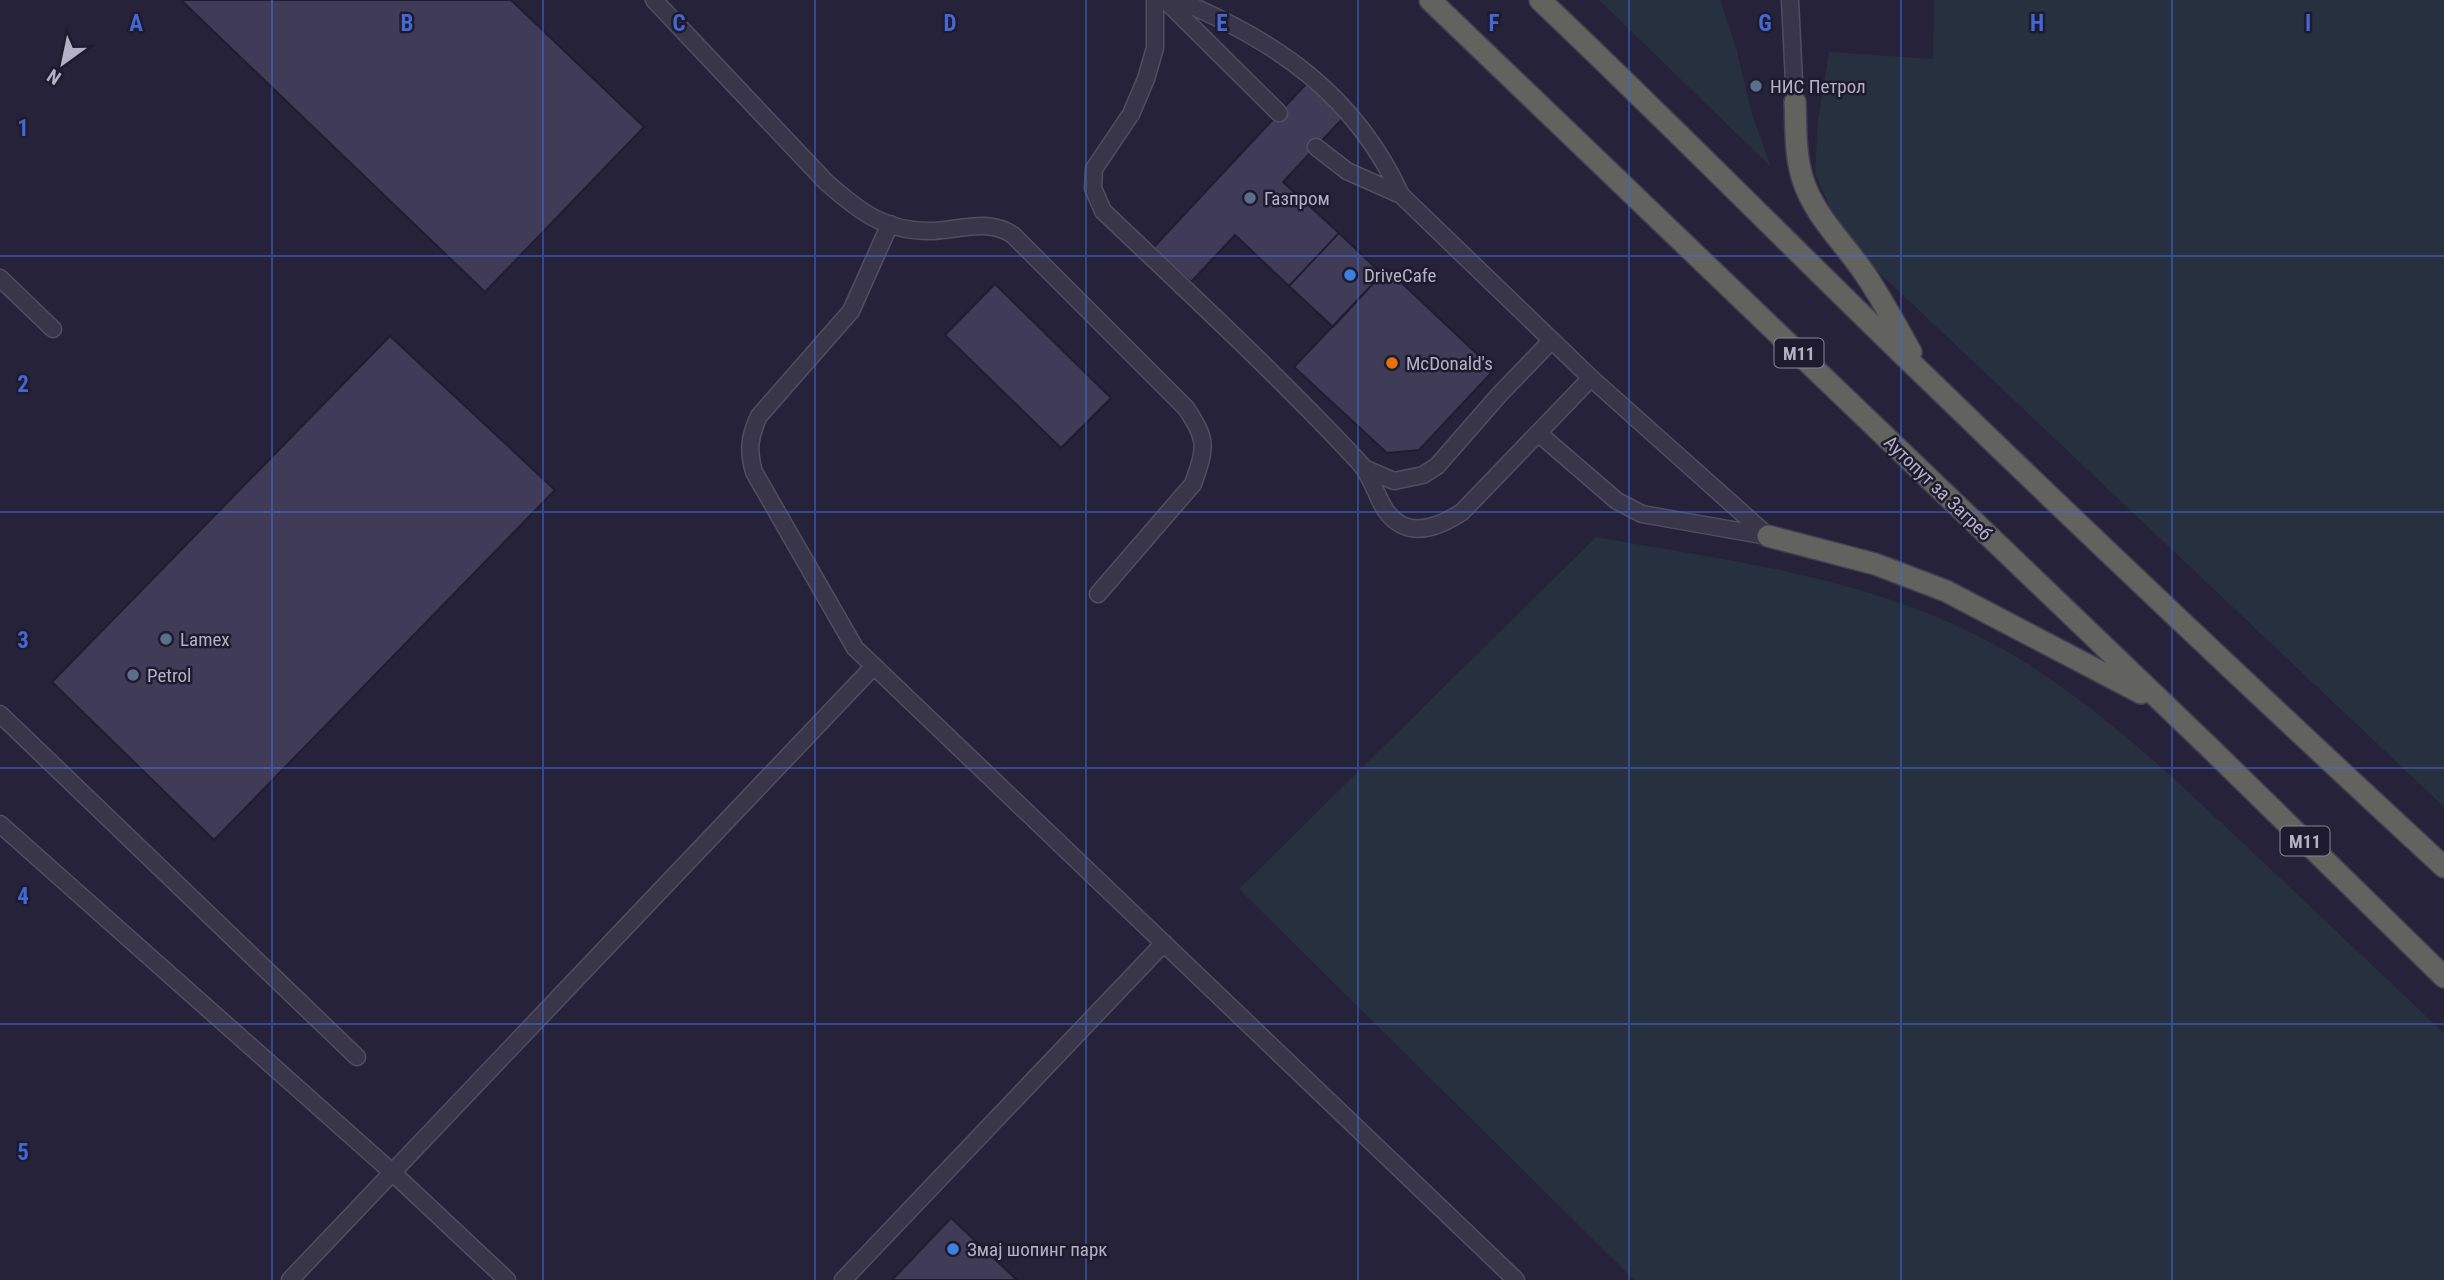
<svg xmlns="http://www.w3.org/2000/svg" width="2444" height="1280" font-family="'Roboto Condensed',sans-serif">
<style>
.green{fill:#27303e}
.building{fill:#403c58;stroke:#201d31;stroke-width:2}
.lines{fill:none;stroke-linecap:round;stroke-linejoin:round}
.service-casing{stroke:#514e62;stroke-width:19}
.trunk-casing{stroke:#413e52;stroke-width:24}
.service{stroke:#39364a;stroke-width:16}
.trunk{stroke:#62625f;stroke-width:21}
.grid{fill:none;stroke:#4367d4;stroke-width:2;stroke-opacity:0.55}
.service-dot{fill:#5c6f8a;stroke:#1e1b2f;stroke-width:2.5}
.shop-dot{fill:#3f7fe0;stroke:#1e1b2f;stroke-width:2.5}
.food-dot{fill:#e8710a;stroke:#1e1b2f;stroke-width:2.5}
.labels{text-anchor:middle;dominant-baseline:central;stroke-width:5;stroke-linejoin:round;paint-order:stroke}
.shield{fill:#1e1b2f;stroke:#878499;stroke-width:2}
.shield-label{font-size:18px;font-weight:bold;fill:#b4b1c6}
.poi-label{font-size:19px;fill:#b4b1c6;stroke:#1e1b2f;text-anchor:start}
.street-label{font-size:19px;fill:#b4b1c6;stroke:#1e1b2f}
.grid-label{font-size:23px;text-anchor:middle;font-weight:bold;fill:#4367d4;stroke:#1e1b2f;stroke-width:5;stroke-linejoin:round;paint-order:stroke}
</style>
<rect width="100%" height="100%" fill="#25223a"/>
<path class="green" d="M1599 0H1720L1737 51 1751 111 1771 167Z
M1934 0H2444V807L1851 246 1841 233 1815 173 1818 121 1829 52 1933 59Z
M1596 537C1725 560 1861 576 1978 636 2079 687 2163 768 2244 844 2311 907 2377 970 2444 1033V1280H1634L1239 889Z"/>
<path class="building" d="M181 0H511L644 127 485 292Z
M1307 83 1344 117 1283 182 1339 233 1289 286 1235 235 1191 282 1153 248Z
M1339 233 1382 274 1333 327 1289 286Z
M1387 269 1494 370 1419 450 1387 453 1294 367Z
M995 284 1111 398 1061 448 945 335Z
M390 336 555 490 214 840 52 682Z
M951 1218 1017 1280H892Z"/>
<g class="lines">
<g class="service-casing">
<path id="service" d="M654 0 826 182C860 212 885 232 933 231 961 230 987 218 1013 235L1186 408C1208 441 1206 447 1193 484L1098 594
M1155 0V48L1146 79 1131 114 1094 169 1093 188 1103 211C1189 293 1277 374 1358 461 1377 480 1377 513 1402 525 1422 535 1445 523 1462 512L1591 378
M1165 0 1279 113
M1178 0C1277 41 1355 95 1401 195L1591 378 1768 536
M1790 0 1795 102
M1316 147 1347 171 1401 195
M890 224 851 311 759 416C749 437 748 451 754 472L855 648 1516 1280
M0 278 53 329
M1538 433 1617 501 1642 514 1767 536
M1366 469 1394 481 1423 475 1437 466 1499 395 1552 340
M0 714 357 1057
M0 824 393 1173 507 1280
M290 1280 874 666
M843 1280 1164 943"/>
</g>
<g class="trunk-casing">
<path id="trunk" d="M1430 0 2208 746 2444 977
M1540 0C1671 124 1797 253 1927 378 2097 543 2270 706 2444 867
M1795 102C1796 127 1795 153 1802 177 1814 217 1845 243 1867 277 1883 301 1897 327 1911 352
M1768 536 1875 564 1946 591 2141 693"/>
</g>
<use href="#service" class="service"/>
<use href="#trunk" class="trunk"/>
</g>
<path class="grid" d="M272 0V1280M543 0V1280M815 0V1280M1086 0V1280M1358 0V1280M1629 0V1280M1901 0V1280M2172 0V1280M0 256H2444M0 512H2444M0 768H2444M0 1024H2444"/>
<g class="service-dot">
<circle cx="1756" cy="86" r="7"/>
<circle cx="1250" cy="198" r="7"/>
<circle cx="166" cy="639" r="7"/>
<circle cx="133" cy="675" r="7"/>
</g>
<g class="shop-dot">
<circle cx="1350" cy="275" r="7"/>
<circle cx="953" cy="1249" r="7"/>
</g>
<circle class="food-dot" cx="1392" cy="363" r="7"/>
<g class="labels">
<g class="shield">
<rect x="1774.5" y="338.5" width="49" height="29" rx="5"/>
<rect x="2280.5" y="826.5" width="49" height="29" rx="5"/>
</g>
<g class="shield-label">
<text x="1799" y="353">M11</text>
<text x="2305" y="841">M11</text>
</g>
<g class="poi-label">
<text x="1770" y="86">НИС Петрол</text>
<text x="1264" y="198">Газпром</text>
<text x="1364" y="275">DriveCafe</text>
<text x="1406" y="363">McDonald's</text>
<text x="180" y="639">Lamex</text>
<text x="147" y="675">Petrol</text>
<text x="967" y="1249">Змај шопинг парк</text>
</g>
<g class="street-label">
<text transform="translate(1938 488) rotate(44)">Аутопут за Загреб</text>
</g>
</g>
<g class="grid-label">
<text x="136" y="31">A</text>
<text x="407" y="31">B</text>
<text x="679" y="31">C</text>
<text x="950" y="31">D</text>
<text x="1222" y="31">E</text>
<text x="1494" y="31">F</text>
<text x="1765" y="31">G</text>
<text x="2037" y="31">H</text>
<text x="2308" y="31">I</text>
<text x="23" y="136">1</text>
<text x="23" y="392">2</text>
<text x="23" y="648">3</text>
<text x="23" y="904">4</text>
<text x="23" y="1160">5</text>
</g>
<g transform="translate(63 63) rotate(213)" stroke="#1e1b2f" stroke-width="5" paint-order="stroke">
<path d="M0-5L12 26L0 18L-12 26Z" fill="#b4b1c6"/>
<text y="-10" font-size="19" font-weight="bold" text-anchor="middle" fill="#b4b1c6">N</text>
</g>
</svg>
